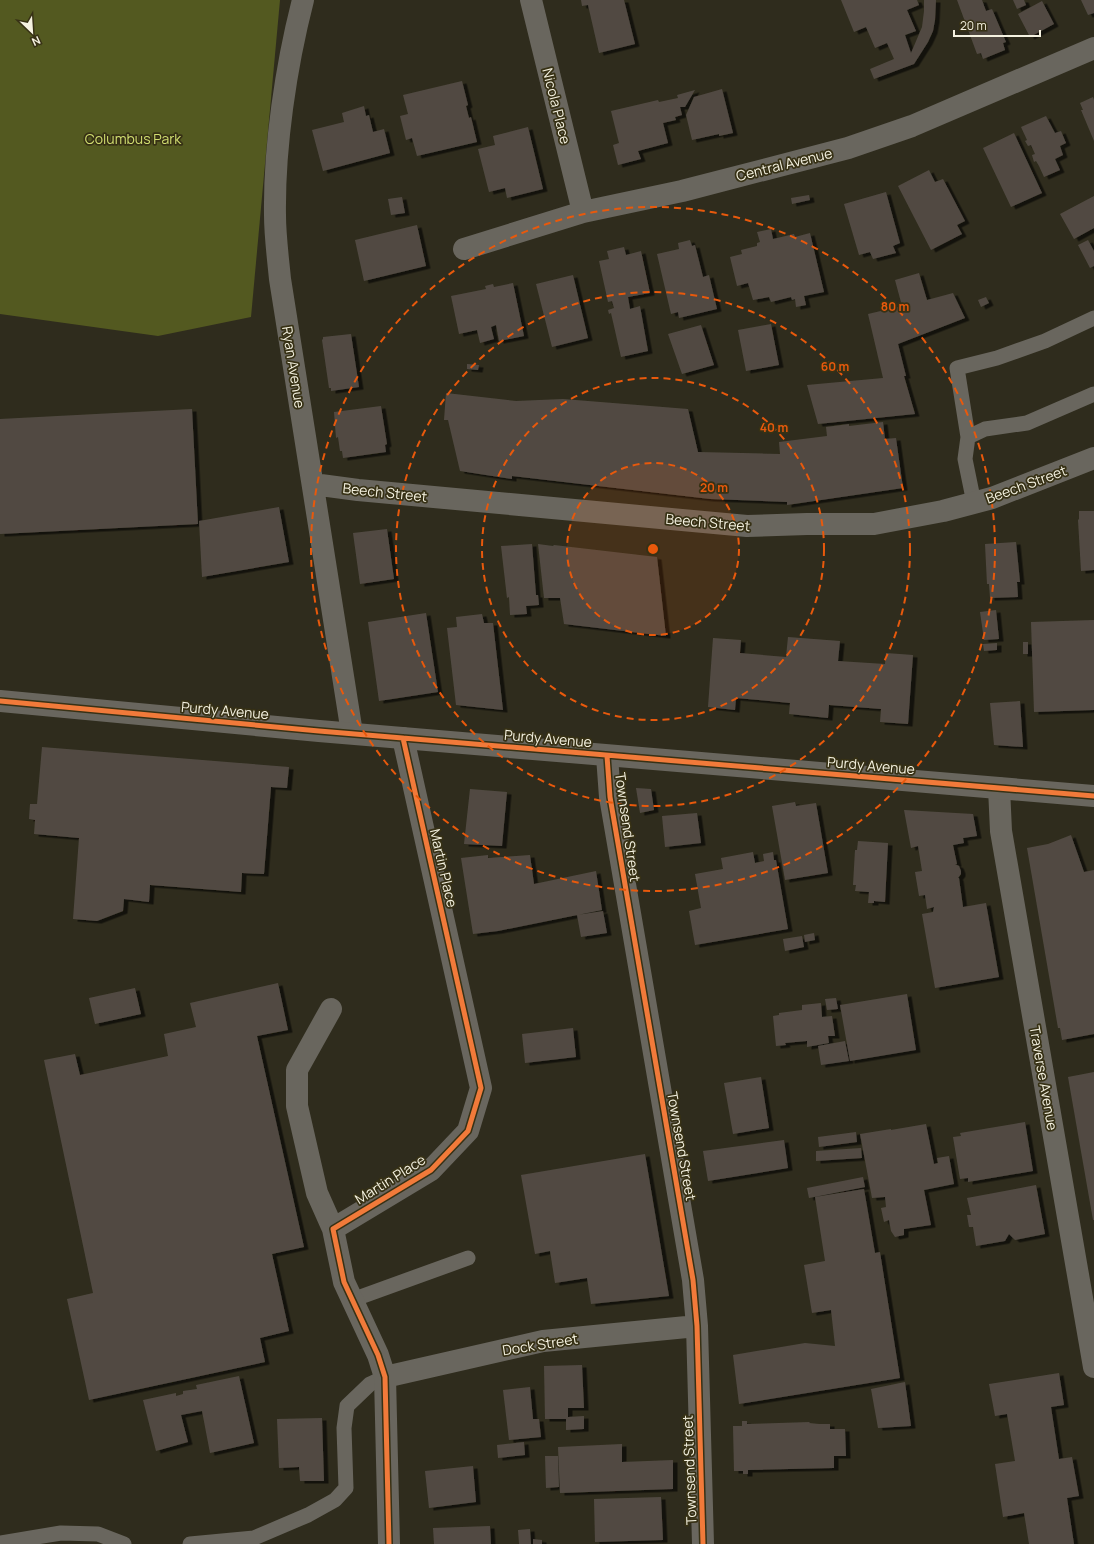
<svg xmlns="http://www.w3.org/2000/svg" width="1094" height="1544" font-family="Manrope,sans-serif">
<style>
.green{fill:#535920}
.building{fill:#514a42;filter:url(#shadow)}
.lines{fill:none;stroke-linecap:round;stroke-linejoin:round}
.service{stroke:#69665e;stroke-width:15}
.minor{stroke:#69665e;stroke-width:22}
.tertiary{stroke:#69665e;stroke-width:22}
.cycleway-casing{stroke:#373115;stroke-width:8}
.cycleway{stroke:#f17a3a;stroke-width:5}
.ring{fill:none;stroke:#e8590c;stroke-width:2;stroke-dasharray:7 5}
.labels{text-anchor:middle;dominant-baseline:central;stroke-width:3.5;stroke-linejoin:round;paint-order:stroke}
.street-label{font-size:14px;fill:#f5f2e1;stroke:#373115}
.park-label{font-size:14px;fill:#d2df71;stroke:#373115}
.centre{fill:#e8590c;stroke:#373115;stroke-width:2}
.ring-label{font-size:12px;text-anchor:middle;font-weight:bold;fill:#e8590c;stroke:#373115;stroke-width:3.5;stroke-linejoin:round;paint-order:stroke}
</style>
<defs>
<filter id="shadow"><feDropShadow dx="4.5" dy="2.5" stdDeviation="0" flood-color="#0009"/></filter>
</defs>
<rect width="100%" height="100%" fill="#2f2c1d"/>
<path class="green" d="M0 0H280L251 317 158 336 0 314Z"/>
<path class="building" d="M581 0H624L635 44 599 53 588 5 582 6Z
M841 0H917L919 5 907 10 916 31 905 35 911 53 922 27 924 11V0H936L935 20 933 31 928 42 914 64 874 79 870 69 894 59 887 43 875 48 866 27 854 32Z
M957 0H982L986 11 992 9 1006 42 1003 43 1005 50 983 59 981 53 977 54Z
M1013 0H1024L1026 5 1017 9Z
M1081 0H1094V13L1088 15Z
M1042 1 1054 24 1030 37 1018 14Z
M462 81 468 105 466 106 469 118 471 117 477 142 417 156 412 138 406 140 400 116 408 114 403 95Z
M722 89 733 133 719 136V134L692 140 686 115 694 97Z
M695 90 685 107H680L682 115 675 117 676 120 663 123 668 143 638 151 641 159 618 165 613 145 619 143 611 111 658 100 659 102 678 98 677 95Z
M1093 97 1094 100V141L1081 110H1083L1080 103Z
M364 106 366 116 369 115 373 132 384 129 390 153 323 171 312 130 344 122 342 113Z
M1046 116 1055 133 1061 131 1066 143 1060 146 1063 155 1055 159 1060 170 1044 177 1039 166 1036 161 1034 162 1032 155 1035 154 1031 145 1028 146 1025 141 1027 140 1021 127Z
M528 127 543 189 507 198 505 188 489 192 478 149 495 145 493 136Z
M1014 133 1042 193 1011 207 983 148Z
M929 170 935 182 943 179 965 221 957 225 962 234 931 250 898 186Z
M886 192 900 243 893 246 896 253 873 259 870 252 859 255 844 204Z
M809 195 810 200 792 204 791 198Z
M1094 196V228L1074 239 1060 214Z
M402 197 405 213 391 215 388 199Z
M417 225 426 266 364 281 355 240Z
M771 229 773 239 794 234 795 237 810 233 824 292 804 296 806 305 796 307 795 299 792 300 791 297 771 302 769 297 753 300 748 283 737 286 730 257 742 254 741 250 757 246V243L760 242 757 232Z
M690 240 692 246 695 245 703 277 709 275 717 309 679 318 678 312 671 314 657 254 679 249 678 243Z
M1088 240 1094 251V266L1090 268 1078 245Z
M624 247 626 255 641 251 650 293 628 297 630 309 640 306 648 351 621 357 611 313 609 314 608 310 614 308 612 301 608 302 599 261 609 259 607 251Z
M919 273 927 300 953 293 965 318 898 344 906 376H904L915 414 818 424 807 385 883 378 868 314 902 306 895 280Z
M573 275 588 338 552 347 536 284Z
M513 283 524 336 499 341 496 325 491 327 494 339 480 343 477 330 459 334 451 296 486 289 485 286 493 284 494 287Z
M986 297 989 303 981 307 978 300Z
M771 324 779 365 746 371 738 330Z
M701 325 714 365 682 374 668 334Z
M351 334 359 387 331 391V388H329L322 340 323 339V337Z
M467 364 479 365 478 370 467 369Z
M446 393 516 401 563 399 688 409 698 452 780 454 779 442 827 436 826 427 849 424V426L883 422 885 439 896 438 903 488 787 505V502L710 499 512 476V479L460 471 448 420H444Z
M381 406 387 444 385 445 386 452 343 458 342 451H340L338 437 336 438 334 412Z
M192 409 198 524 0 534V419Z
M279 507 289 562 202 577 199 521Z
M1079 511H1094V570L1081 571 1078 520 1079 519Z
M387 529 394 579 360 584 353 533Z
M1016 542 1020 582H1017L1018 597 990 598 989 584H987L985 544Z
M532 544 536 595H538L539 605 526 606 527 614 510 615 509 597 507 598 501 546Z
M538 544 553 546 554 545 657 557 666 636 564 624 560 598H544Z
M996 610 999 639 984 640 980 612Z
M426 613 438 692 379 701 368 622Z
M482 614 484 623H493L503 710 456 705 447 628 457 627 456 617Z
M1094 620V710L1034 712 1031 622Z
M788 637 840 641 838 661 885 664 886 653 913 655 908 724 880 722 881 709 829 705 828 718 789 714 790 703 736 698 735 710 708 707 713 638 741 640 740 653 786 657Z
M1023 642H1028V654H1023Z
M997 643V650L984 651 983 644Z
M1020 701 1023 747 994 745 990 703Z
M42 747 289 767 287 788 271 787 264 874 242 873 241 892 150 885 149 902 124 899 123 911 97 921 73 919 79 838 34 834 35 820 29 819 30 804H37Z
M636 788 651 789 654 810 640 813Z
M470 789 507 792 502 846 464 844Z
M795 802 796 806 816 803 828 873 785 880 772 806Z
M904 810 973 814 977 836 963 838 964 843 953 845 957 864H955L959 866 961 871V874L958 878H959L963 907 986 903 999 977 935 988 922 914 933 912 934 907 927 909 925 895 919 896 915 872 922 871 918 846 911 848Z
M697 813 701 843 665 847 662 816Z
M1071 835 1084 872 1094 870V1034L1062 1040 1060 1028H1058L1027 848 1048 844Z
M858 841 888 843 885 902 874 901V903H868L869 892 855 891 856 885H853L855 850H857Z
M753 852 755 863 764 861 763 854 773 852 774 860H776L788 929 695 945 689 911 701 908 695 874 723 869 721 858Z
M488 855V858L530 855 534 884 596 871 602 910 498 931 473 934 461 858Z
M603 911 607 933 581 937 577 915Z
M814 933 815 940 805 942 804 935Z
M802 936 804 947 785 951 783 939Z
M278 983 288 1030 257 1036 304 1247 272 1254 289 1331 260 1338 265 1362 89 1400 67 1299 93 1293 44 1060 75 1054 80 1075 168 1056 164 1034 196 1027 190 1003Z
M135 988 141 1014 95 1024 89 998Z
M907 994 916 1050 850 1061 840 1005Z
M836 998 838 1009 827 1010 825 999Z
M821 1003 822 1017 832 1016 835 1036H828L829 1043 807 1047V1041L785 1043 786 1045 776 1046 773 1016 779 1015V1013L802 1010V1005Z
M573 1028 576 1057 525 1063 522 1034Z
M845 1041 849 1061 821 1065 818 1046Z
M1094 1072V1220H1093L1068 1077Z
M761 1077 769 1128 733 1134 724 1083Z
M1025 1122 1033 1171 968 1182V1178L960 1179 953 1137 961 1136 960 1133Z
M926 1124 934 1164 938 1163 937 1158 949 1156 954 1184 924 1190 931 1225 904 1229V1235L895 1237 891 1231 889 1220 884 1222 881 1208 886 1207 885 1197 872 1198 860 1134 891 1129V1130Z
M856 1132 857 1142 819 1147 818 1137Z
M784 1140 788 1168 708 1181 703 1151Z
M861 1148 862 1158 816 1161V1151Z
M645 1154 669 1296 591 1304 587 1278 555 1283 550 1251 535 1254 521 1175Z
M863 1177 865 1187 809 1198 807 1188Z
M1036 1185 1045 1234 1015 1240 1009 1234 1005 1241 976 1246 973 1227H969L967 1215H971L967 1198Z
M864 1189 875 1253 880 1252 900 1378 739 1404 733 1355 805 1343 835 1346 831 1310 812 1313 804 1265 825 1261 815 1197Z
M582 1365 584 1408H568V1417L584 1416V1429L566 1430V1419H545L544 1366Z
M1059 1373 1064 1405 1051 1407 1059 1459 1072 1457 1079 1496 1067 1498 1074 1544H1029L1024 1513 1003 1517 995 1464 1015 1461 1007 1414 995 1416 989 1384Z
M239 1376 254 1443 210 1453 202 1411 181 1415 188 1442 156 1451 143 1400 176 1393V1396L183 1394V1391L197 1389 196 1385Z
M905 1382 911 1426 878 1428 871 1389Z
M530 1387 533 1419H539L541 1437 509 1440 503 1390Z
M322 1418 324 1481H300L299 1467 279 1468 277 1419Z
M742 1421H747V1424L810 1422 809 1423 819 1424H830V1429H845L846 1456H834V1468L748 1470V1474H743V1471H734L733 1426H742Z
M524 1442 525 1455 498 1458 497 1445Z
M622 1444V1462L673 1460V1489L560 1493 558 1447Z
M545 1456H558L559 1487 546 1488Z
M473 1466 476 1502 429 1508 425 1471Z
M661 1497 663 1540 595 1542 594 1499Z
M490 1526 491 1544H434L433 1528Z
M530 1529 531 1544H519L518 1530Z
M533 1539 542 1540V1544H533Z"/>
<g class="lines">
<path class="service" d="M968 437 985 429 1027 423 1094 394
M974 503 965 459 968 437 957 368 997 358 1045 341 1094 318
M352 1300 468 1258
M0 1543 61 1533 98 1534 124 1544
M190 1544 254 1538 308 1515 335 1500 346 1488 344 1428 347 1406 370 1384 385 1377"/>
<path class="minor" d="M303 0C286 66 274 147 275 215 275 236 278 258 280 279L352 733
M531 0 583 212
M464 249 583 212 682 191 848 148 912 126 1094 48
M313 484 358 490 747 526 807 524H874L943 511 992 498 1094 458
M607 756 610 797 693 1280 697 1326 703 1544
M999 788 1001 831 1094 1367
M331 1009 297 1070V1106L317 1193 333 1229
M385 1377 543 1341 697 1326
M389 1544 385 1377 378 1355 344 1282 333 1229 431 1170 468 1131 481 1088 403 738"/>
<path class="tertiary" d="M0 701 319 731 1094 796"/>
<g class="cycleway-casing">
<path id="cycleway" d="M0 701 319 731 1094 796
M607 756 610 797 693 1280 697 1326 703 1544
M389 1544 385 1377 378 1355 344 1282 333 1229 431 1170 468 1131 481 1088 403 738"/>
</g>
<use href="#cycleway" class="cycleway"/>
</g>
<circle cx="653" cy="549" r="86" fill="#e8590c" fill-opacity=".12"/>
<g class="ring">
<circle cx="653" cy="549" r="86"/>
<circle cx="653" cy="549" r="171"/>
<circle cx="653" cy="549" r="257"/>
<circle cx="653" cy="549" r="342"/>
</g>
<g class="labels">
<g class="street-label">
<text transform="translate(557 106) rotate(76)">Nicola Place</text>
<text transform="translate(784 164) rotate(-14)">Central Avenue</text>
<text transform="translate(294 367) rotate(81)">Ryan Avenue</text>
<text transform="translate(1026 484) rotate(-20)">Beech Street</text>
<text transform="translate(385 492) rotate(6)">Beech Street</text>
<text transform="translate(708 522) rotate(5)">Beech Street</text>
<text transform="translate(225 710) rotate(5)">Purdy Avenue</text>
<text transform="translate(548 738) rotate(5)">Purdy Avenue</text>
<text transform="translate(871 765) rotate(5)">Purdy Avenue</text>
<text transform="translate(628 827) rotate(82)">Townsend Street</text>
<text transform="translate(444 868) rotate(77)">Martin Place</text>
<text transform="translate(1044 1078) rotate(80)">Traverse Avenue</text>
<text transform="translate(682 1146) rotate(80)">Townsend Street</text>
<text transform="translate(390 1179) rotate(-32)">Martin Place</text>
<text transform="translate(540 1344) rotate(-9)">Dock Street</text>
<text transform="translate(689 1470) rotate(-92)">Townsend Street</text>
</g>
<g class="park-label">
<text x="133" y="138">Columbus Park</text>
</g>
</g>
<circle cx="653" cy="549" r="6" class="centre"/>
<g class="ring-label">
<text x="895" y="311">80 m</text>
<text x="835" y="371">60 m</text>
<text x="774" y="432">40 m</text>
<text x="714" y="492">20 m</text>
</g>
<g transform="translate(32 32) rotate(155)" stroke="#373115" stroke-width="3" paint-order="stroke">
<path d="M0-3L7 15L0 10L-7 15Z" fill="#f5f2e1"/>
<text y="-6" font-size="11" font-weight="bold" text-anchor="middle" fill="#f5f2e1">N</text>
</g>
<path d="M954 30v6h86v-6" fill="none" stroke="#f5f2e1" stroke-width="2"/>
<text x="960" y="30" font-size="12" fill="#f5f2e1" stroke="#373115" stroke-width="3" paint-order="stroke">20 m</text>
</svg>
